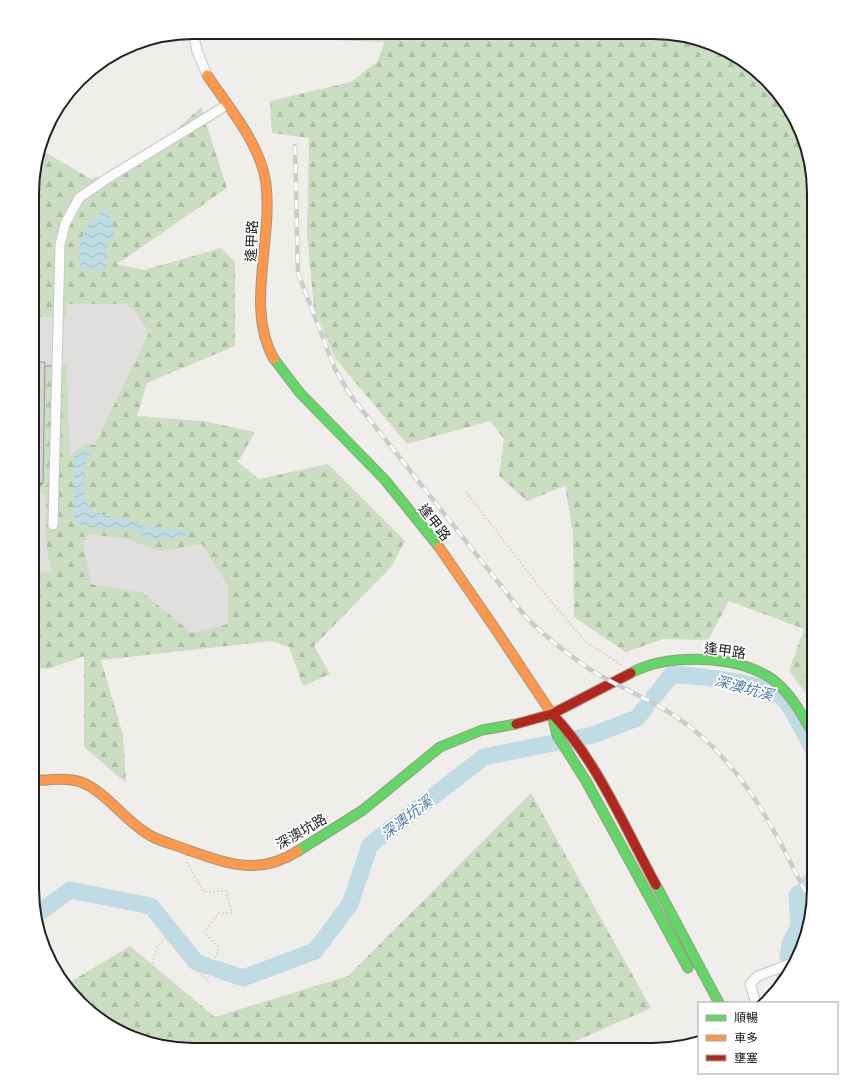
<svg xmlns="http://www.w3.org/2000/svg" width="846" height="1082" font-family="'Noto Sans','Noto Sans TC',sans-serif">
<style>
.forest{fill:url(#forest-firs)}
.parking{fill:#e0dfde}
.water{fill:url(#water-waves)}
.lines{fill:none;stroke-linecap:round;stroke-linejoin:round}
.river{stroke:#bfdbe3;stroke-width:17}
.street-casing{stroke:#c9c8c7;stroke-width:11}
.fast-casing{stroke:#999a82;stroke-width:11}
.slow-casing{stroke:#999a82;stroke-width:11}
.jam-casing{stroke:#999a82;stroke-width:11}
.path{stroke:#dccecd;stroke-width:1.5;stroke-dasharray:2 2;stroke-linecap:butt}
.street{stroke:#fdfcfc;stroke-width:9}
.fast{stroke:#63d668;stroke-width:9}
.slow{stroke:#ff974d;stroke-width:9}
.jam{stroke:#b3261e;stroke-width:9}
.rail-casing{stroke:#ccc;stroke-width:4.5}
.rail{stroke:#fff;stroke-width:3;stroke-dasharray:9;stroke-linecap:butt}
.shaded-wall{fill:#969493}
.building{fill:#d7d4d2;stroke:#969493}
.labels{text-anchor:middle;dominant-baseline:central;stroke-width:3.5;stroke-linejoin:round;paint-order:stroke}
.street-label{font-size:14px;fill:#222;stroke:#fff}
.water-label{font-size:15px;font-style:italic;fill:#4a7aab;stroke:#fff}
.rim{fill:none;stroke:#222;stroke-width:2}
</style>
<defs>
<pattern id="forest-firs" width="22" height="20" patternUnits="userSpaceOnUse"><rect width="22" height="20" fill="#cbdec1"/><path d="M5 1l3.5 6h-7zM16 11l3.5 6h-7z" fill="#aebea6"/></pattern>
<pattern id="water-waves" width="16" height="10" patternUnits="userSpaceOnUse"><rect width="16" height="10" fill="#bfdbe3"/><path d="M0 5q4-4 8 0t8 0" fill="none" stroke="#a4bcc2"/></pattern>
</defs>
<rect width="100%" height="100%" fill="#f0eeeb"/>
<path class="forest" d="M327 32 675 33 743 59 793 112 809 151 814 192V704L789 671 804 629 729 601 708 640 663 639 626 652 574 617 573 533 565 486 527 501 499 476 504 439 490 421 407 444 335 358 314 308 307 235 309 138 272 133 270 101 351 82 377 62 385 42 329 40Z
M201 107 227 188 117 264 144 270 221 248 235 262V346L147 383 137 416 203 421 255 432 238 462 259 479 328 464 405 541 391 567 314 646 330 674 303 686 289 647 271 641 101 660 123 735 126 783 84 747V656L48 669 32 667 33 171 41 150 91 179 139 165Z
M531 793 651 1008 555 1050H182L141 1042 104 1023 67 984 130 946 215 1017 348 976Z"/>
<path class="parking" d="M67 304H125L135 311 149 332 95 445 86 444 69 456 67 365 33 364V317L65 318Z
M33 493 45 494 47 554 53 571 33 572Z
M88 534 126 539 162 551 202 544 228 586V624L192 633 143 593 91 584 83 543Z"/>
<path class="water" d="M106 206 113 227 116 229 107 247 106 271 80 269C78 236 83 229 106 206Z
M87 449 93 450C90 455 85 461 85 467 82 481 84 499 92 511L161 529 188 530V536L152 541 131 529 106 530 78 524 74 520V455Z"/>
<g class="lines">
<path class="river" d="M654 697 672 674C701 677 760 681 783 698 789 702 810 743 814 751
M808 884 814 878
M35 916 70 890 151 906 196 962 207 966
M788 956 790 943 799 927 797 895 799 893
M217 969 243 978 315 951 350 904 370 845 484 757 593 735 637 718 646 707
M785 980V974"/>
<g class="street-casing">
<path id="street" d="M193 32 197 51 207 75
M53 525 60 245 65 224 79 198 108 178 227 105
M756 1003 750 984 758 976 795 962"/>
</g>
<g class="fast-casing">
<path id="fast" d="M274 359 300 393 385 480 439 547
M631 673C668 653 737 655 772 679 791 693 802 715 814 735
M552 714 557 735 586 781 688 968
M298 851 363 810 440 747 482 730 516 724
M656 885 719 1003"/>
</g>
<g class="slow-casing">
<path id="slow" d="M207 75C229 108 261 144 266 184 273 240 245 309 274 359
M439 547 492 624 552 714
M32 781C47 780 66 777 81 782 107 792 126 823 151 836 162 842 176 845 188 850 228 864 259 876 298 851"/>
</g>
<g class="jam-casing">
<path id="jam" d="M552 714C595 757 626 830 656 885
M516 724 552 714 631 673"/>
</g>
<path class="path" d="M466 492 549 599 586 642 621 665
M132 1037 157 947 165 938 207 980 219 948 204 932 219 913H232L226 891 204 892 186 861"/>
<use href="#street" class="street"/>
<use href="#fast" class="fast"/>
<use href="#slow" class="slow"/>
<use href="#jam" class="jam"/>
<g class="rail-casing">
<path id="rail" d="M295 146 298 273 335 369 351 396 525 616C543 635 564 651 585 666 614 686 649 698 678 718 746 765 776 834 812 905"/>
</g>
<use href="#rail" class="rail"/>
</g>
<path class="shaded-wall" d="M33 483H43L38 489H33Z"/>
<path class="building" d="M33 362H45L43 483H33Z"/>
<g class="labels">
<g class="street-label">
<text transform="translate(251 241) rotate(-87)">逢甲路</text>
<text transform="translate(435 522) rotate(52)">逢甲路</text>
<text transform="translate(725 650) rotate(8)">逢甲路</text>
<text transform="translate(301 831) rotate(-30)">深澳坑路</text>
</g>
<g class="water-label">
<text transform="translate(744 687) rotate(15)">深澳坑溪</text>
<text transform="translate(406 817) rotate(-38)">深澳坑溪</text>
</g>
</g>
<path d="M0 0H846V1082H0ZM193 39H653A154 154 0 0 1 807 193V889A154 154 0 0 1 653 1043H193A154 154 0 0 1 39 889V193A154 154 0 0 1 193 39Z" fill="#fff" fill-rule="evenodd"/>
<path class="rim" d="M193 39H653A154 154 0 0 1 807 193V889A154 154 0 0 1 653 1043H193A154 154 0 0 1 39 889V193A154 154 0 0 1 193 39Z"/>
<rect x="698" y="1002" width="140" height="72" fill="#ffffff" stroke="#a7a7a7"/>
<rect x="706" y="1015" width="20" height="6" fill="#63d668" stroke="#a7a7a7"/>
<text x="734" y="1022" font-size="12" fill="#222222">順暢</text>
<rect x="706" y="1035" width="20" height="6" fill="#ff974d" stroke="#a7a7a7"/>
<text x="734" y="1042" font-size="12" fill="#222222">車多</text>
<rect x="706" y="1055" width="20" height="6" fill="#b3261e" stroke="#a7a7a7"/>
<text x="734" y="1062" font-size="12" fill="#222222">壅塞</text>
</svg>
